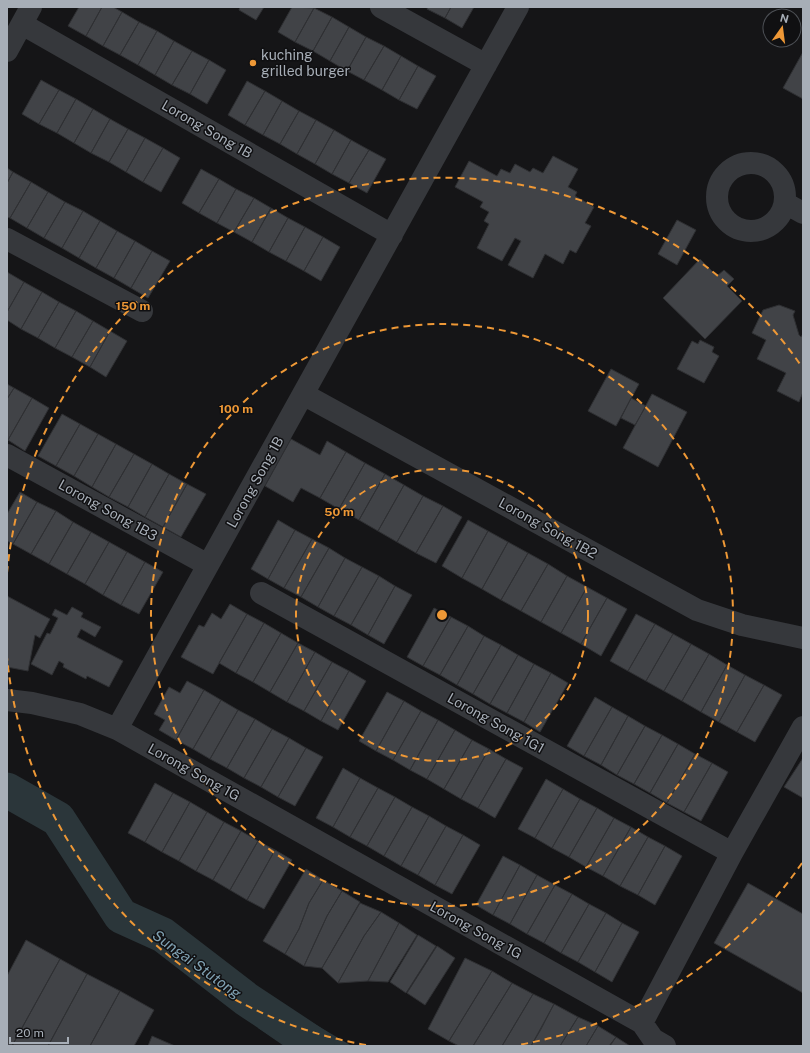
<svg xmlns="http://www.w3.org/2000/svg" width="810" height="1053" font-family="'Public Sans',sans-serif">
<style>
.water{fill:#2b363a}
.lines{fill:none;stroke-linecap:round;stroke-linejoin:round}
.river{stroke:#2b363a;stroke-width:35}
.building{fill:#414347;stroke:#2f3033}
.minor{stroke:#36383c;stroke-width:22}
.ring{fill:none;stroke:#ee9836;stroke-width:2;stroke-dasharray:7 5}
.poi-dot{fill:#ee9836;stroke:#101012;stroke-width:1.5}
.labels{text-anchor:middle;dominant-baseline:central;stroke-width:3;stroke-linejoin:round;paint-order:stroke}
.poi-label{font-size:14px;fill:#a7aeb7;stroke:#101012;text-anchor:start}
.street-label{font-size:14px;fill:#a7aeb7;stroke:#101012}
.water-label{font-size:15px;font-style:italic;fill:#7fa0b1;stroke:#101012}
.centre{fill:#ee9836;stroke:#101012;stroke-width:2}
.ring-label{font-size:12px;text-anchor:middle;font-weight:bold;fill:#ee9836;stroke:#101012;stroke-width:3;stroke-linejoin:round;paint-order:stroke}
</style>
<rect width="100%" height="100%" fill="#151517"/>
<path class="water" d="M267 996 352 1046H284L258 1028Z"/>
<g class="lines">
<path class="river" d="M7 790 58 819 121 916 163 935 246 999 317 1046"/>
</g>
<path class="building" d="M79 7H102L86 36 68 26Z
M102 7H113L122 12 103 46 86 36Z
M240 7H264L256 20 239 10Z
M292 7 314 8 295 42 278 32Z
M428 7H451L445 18 427 9Z
M451 7H474L462 28 445 18Z
M314 8 332 17 313 51 295 42Z
M122 12 139 22 120 55 103 46Z
M332 17 349 27 330 61 313 51Z
M139 22 157 31 138 65 120 55Z
M349 27 366 37 347 71 330 61Z
M157 31 174 41 155 75 138 65Z
M366 37 384 46 364 80 347 71Z
M174 41 192 51 172 85 155 75Z
M384 46 401 56 382 90 364 80Z
M192 51 209 60 190 94 172 85Z
M803 52V99L783 88Z
M401 56 418 66 399 100 382 90Z
M209 60 226 70 207 104 190 94Z
M418 66 436 76 417 109 399 100Z
M41 80 59 90 39 124 22 114Z
M247 81 265 91 245 125 228 115Z
M59 90 76 99 57 133 39 124Z
M265 91 282 101 263 135 245 125Z
M76 99 93 109 74 143 57 133Z
M282 101 299 111 280 144 263 135Z
M93 109 110 119 91 153 74 143Z
M299 111 316 120 297 154 280 144Z
M110 119 128 129 109 162 91 153Z
M316 120 334 130 315 164 297 154Z
M128 129 145 138 126 172 109 162Z
M334 130 351 140 332 174 315 164Z
M145 138 163 148 143 182 126 172Z
M351 140 369 150 349 183 332 174Z
M163 148 180 158 161 192 143 182Z
M369 150 386 159 367 193 349 183Z
M553 156 578 169 568 187 577 192 575 196 594 207 585 223 591 226 576 253 570 250 563 264 545 254 533 278 508 265 521 241 515 238 502 261 477 248 489 224 484 221 489 212 480 207 483 202 455 187 469 161 497 176 501 169 510 173 515 164 530 172 533 168 543 173Z
M7 168 13 172 7 183Z
M201 169 219 179 199 213 182 203Z
M13 172 31 182 10 218 7 217V183Z
M219 179 236 189 217 223 199 213Z
M31 182 48 192 27 228 10 218Z
M236 189 254 198 234 232 217 223Z
M48 192 65 202 44 238 27 228Z
M254 198 271 208 252 242 234 232Z
M65 202 83 211 62 248 44 238Z
M271 208 288 218 269 252 252 242Z
M83 211 100 221 79 258 62 248Z
M288 218 305 227 286 261 269 252Z
M677 220 696 230 677 265 658 254Z
M100 221 117 231 96 268 79 258Z
M305 227 323 237 304 271 286 261Z
M117 231 135 241 114 278 96 268Z
M323 237 340 247 321 281 304 271Z
M135 241 152 251 131 288 114 278Z
M152 251 170 261 148 298 131 288Z
M700 259 717 276 724 270 734 279 727 286 742 301 705 339 663 298Z
M7 272 24 282 7 312Z
M24 282 42 292 21 329 7 320V312Z
M42 292 59 302 38 338 21 329Z
M59 302 76 311 55 348 38 338Z
M779 305 795 311 793 315 799 335 801 337 803 334V392L799 402 777 391 786 373 757 359 766 340 752 333 763 310Z
M76 311 93 321 72 357 55 348Z
M93 321 110 331 90 367 72 357Z
M110 331 127 341 106 377 90 367Z
M700 340 714 347 712 352 719 356 704 383 677 369 692 341 698 344Z
M611 369 639 384 616 426 588 411Z
M7 384 14 388 7 399Z
M14 388 32 398 8 440 7 399Z
M652 394 687 412 658 467 623 448Z
M32 398 49 408 25 451 8 440Z
M631 398 646 406 635 425 621 418Z
M62 414 80 424 56 466 38 456Z
M80 424 98 434 74 476 56 466Z
M98 434 116 444 92 487 74 476Z
M291 439 320 455 327 441 346 452 320 498 301 488 293 502 265 486Z
M116 444 134 454 109 497 92 487Z
M346 452 365 463 339 509 320 498Z
M134 454 152 464 128 507 109 497Z
M365 463 385 474 359 520 339 509Z
M152 464 169 474 145 517 128 507Z
M169 474 187 484 163 527 145 517Z
M385 474 404 485 378 531 359 520Z
M187 484 206 494 181 537 163 527Z
M404 485 423 496 397 542 378 531Z
M20 492 37 502 13 544 7 541V514Z
M423 496 443 506 416 553 397 542Z
M37 502 56 511 31 554 13 544Z
M443 506 462 517 436 563 416 553Z
M56 511 73 522 49 564 31 554Z
M278 520 295 530 268 579 251 569Z
M468 520 488 531 462 578 442 566Z
M73 522 91 532 67 574 49 564Z
M295 530 312 539 284 588 268 579Z
M488 531 508 542 482 589 462 578Z
M91 532 109 542 85 584 67 574Z
M312 539 329 548 301 597 284 588Z
M109 542 127 552 103 595 85 584Z
M508 542 528 553 501 600 482 589Z
M329 548 345 558 318 607 301 597Z
M127 552 145 562 121 605 103 595Z
M528 553 548 564 521 611 501 600Z
M345 558 362 567 334 616 318 607Z
M145 562 163 572 139 614 121 605Z
M548 564 567 576 541 622 521 611Z
M362 567 379 576 351 625 334 616Z
M379 576 395 586 368 635 351 625Z
M567 576 587 587 561 633 541 622Z
M395 586 412 595 384 644 368 635Z
M587 587 607 598 581 644 561 633Z
M7 596 50 619 40 638 35 635 28 671 7 667Z
M607 598 627 609 601 656 581 644Z
M230 604 247 614 213 674 181 657 199 625 204 627 212 613 221 619Z
M72 607 83 613 81 617 101 627 95 637 81 629 77 637 123 661 109 687 87 676 86 679 63 667 64 664 59 661 52 675 31 664 47 633 50 634 58 618 52 615 55 609 67 615Z
M434 608 451 617 423 666 407 657Z
M247 614 264 623 236 673 219 663Z
M636 614 655 624 628 671 610 661Z
M451 617 468 626 440 675 423 666Z
M264 623 281 633 253 682 236 673Z
M655 624 673 634 646 681 628 671Z
M468 626 484 636 457 685 440 675Z
M281 633 298 643 270 692 253 682Z
M673 634 691 644 664 691 646 681Z
M484 636 501 645 473 694 457 685Z
M298 643 315 652 287 702 270 692Z
M691 644 709 654 682 701 664 691Z
M501 645 518 655 490 704 473 694Z
M315 652 332 662 304 711 287 702Z
M709 654 727 665 701 712 682 701Z
M518 655 534 664 507 713 490 704Z
M332 662 349 671 321 721 304 711Z
M534 664 551 673 524 722 507 713Z
M727 665 745 675 719 722 701 712Z
M349 671 366 681 338 730 321 721Z
M551 673 568 683 540 732 524 722Z
M745 675 764 685 737 732 719 722Z
M187 681 204 690 176 740 159 730 165 720 154 714 169 687 180 693Z
M764 685 782 695 755 742 737 732Z
M204 690 221 700 193 749 176 740Z
M387 692 404 701 376 751 359 741Z
M595 697 612 707 584 756 567 746Z
M221 700 238 710 210 759 193 749Z
M404 701 421 711 393 760 376 751Z
M612 707 628 716 601 765 584 756Z
M238 710 255 719 227 768 210 759Z
M421 711 438 720 410 770 393 760Z
M628 716 645 726 617 775 601 765Z
M255 719 272 729 244 778 227 768Z
M438 720 455 730 427 779 410 770Z
M645 726 662 735 634 784 617 775Z
M272 729 289 738 261 787 244 778Z
M455 730 472 740 444 789 427 779Z
M662 735 678 744 650 793 634 784Z
M289 738 306 748 278 797 261 787Z
M472 740 489 749 461 799 444 789Z
M678 744 695 754 667 803 650 793Z
M306 748 323 757 295 806 278 797Z
M489 749 506 759 478 808 461 799Z
M695 754 712 763 684 812 667 803Z
M803 758V798L784 787Z
M506 759 523 768 495 818 478 808Z
M712 763 728 772 701 821 684 812Z
M343 768 360 778 333 827 316 818Z
M360 778 378 788 350 837 333 827Z
M546 779 563 789 535 838 518 829Z
M155 783 173 793 145 842 128 833Z
M378 788 395 797 367 846 350 837Z
M563 789 580 799 552 848 535 838Z
M173 793 190 802 162 852 145 842Z
M395 797 412 807 384 856 367 846Z
M580 799 597 808 569 857 552 848Z
M190 802 207 812 179 861 162 852Z
M412 807 429 816 401 866 384 856Z
M597 808 614 818 586 867 569 857Z
M207 812 224 822 196 871 179 861Z
M429 816 446 826 418 875 401 866Z
M614 818 631 827 603 876 586 867Z
M224 822 241 831 213 880 196 871Z
M446 826 463 835 435 885 418 875Z
M631 827 648 837 620 886 603 876Z
M241 831 258 841 230 890 213 880Z
M463 835 480 845 452 894 435 885Z
M648 837 665 846 638 895 620 886Z
M258 841 275 850 247 900 230 890Z
M665 846 682 856 655 905 638 895Z
M275 850 292 860 264 909 247 900Z
M503 856 520 865 493 915 476 905Z
M520 865 537 875 510 924 493 915Z
M306 869 323 880 309 903 299 929 285 954 263 941Z
M537 875 555 885 527 934 510 924Z
M323 880 342 891 327 916 304 966 285 954 299 929 309 903Z
M748 883 803 914V993L714 943Z
M555 885 572 894 544 943 527 934Z
M342 891 360 902 322 968 304 966 327 916Z
M572 894 589 904 561 953 544 943Z
M360 903 381 912 364 936 338 983 322 968Z
M589 904 606 913 578 962 561 953Z
M381 912 399 923 368 981 338 983 364 936Z
M606 913 622 923 595 972 578 962Z
M399 923 417 935 388 982 368 981Z
M622 923 639 932 612 982 595 972Z
M418 935 436 946 406 993 390 982Z
M26 940 60 959 12 1046H7V976Z
M437 946 455 958 425 1005 407 993Z
M465 958 492 971 449 1041 428 1029Z
M60 959 87 974 48 1046H12Z
M492 971 512 983 473 1046H459L449 1041Z
M87 974 120 991 90 1046H48Z
M512 983 533 994 502 1046H473Z
M120 991 154 1010 134 1046H90Z
M533 994 554 1004 540 1031 531 1046H502Z
M554 1004 578 1017 560 1046H531Z
M578 1017 598 1026 586 1046H560Z
M598 1026 616 1037 609 1046H586Z
M152 1036 175 1046H148Z
M616 1037 630 1046H610Z"/>
<g class="lines">
<path class="minor" d="M381 7 486 65
M22 24 392 235
M7 51 31 7
M717 197a34 34 0 1 1 68 0a34 34 0 1 1-68 0Z
M785 203 803 213
M7 239 142 311
M303 394 697 610 742 625 803 638
M7 455 208 565
M261 593 732 853
M7 700 32 703 80 714 117 729 642 1023 653 1039 665 1046
M117 729 518 7
M642 1023 732 853 803 727"/>
</g>
<g class="ring">
<circle cx="442" cy="615" r="146"/>
<circle cx="442" cy="615" r="291"/>
<path d="M802 863A437 437 0 0 1 518 1045M366 1045A437 437 0 0 1 7 657M7 573A437 437 0 0 1 802 367"/>
</g>
<circle class="poi-dot" cx="253" cy="63" r="4"/>
<g class="labels">
<g class="poi-label">
<text x="261" y="55">kuching<tspan x="261" dy="16">grilled burger</tspan></text>
</g>
<g class="street-label">
<text transform="translate(207 129) rotate(30)">Lorong Song 1B</text>
<text transform="translate(255 482) rotate(-61)">Lorong Song 1B</text>
<text transform="translate(108 510) rotate(29)">Lorong Song 1B3</text>
<text transform="translate(548 528) rotate(29)">Lorong Song 1B2</text>
<text transform="translate(496 723) rotate(29)">Lorong Song 1G1</text>
<text transform="translate(194 772) rotate(29)">Lorong Song 1G</text>
<text transform="translate(476 930) rotate(29)">Lorong Song 1G</text>
</g>
<g class="water-label">
<text transform="translate(197 964) rotate(36)">Sungai Stutong</text>
</g>
</g>
<circle cx="442" cy="615" r="6" class="centre"/>
<g class="ring-label">
<text x="133" y="310">150 m</text>
<text x="236" y="413">100 m</text>
<text x="339" y="516">50 m</text>
</g>
<rect width="810" height="1053" fill="none" stroke="#a7aeb7" stroke-width="16"/>
<g transform="translate(782 28) rotate(14)"><circle r="19" fill="#101012" stroke="#4c4f54"/>
<path d="M0-3L7 15L0 10L-7 15Z" fill="#ee9836"/>
<text y="-6" font-size="11" font-weight="bold" text-anchor="middle" fill="#a7aeb7">N</text>
</g>
<path d="M10 1037v6h58v-6" fill="none" stroke="#a7aeb7" stroke-width="2"/>
<text x="16" y="1037" font-size="12" fill="#a7aeb7" stroke="#101012" stroke-width="3" paint-order="stroke">20 m</text>
</svg>
